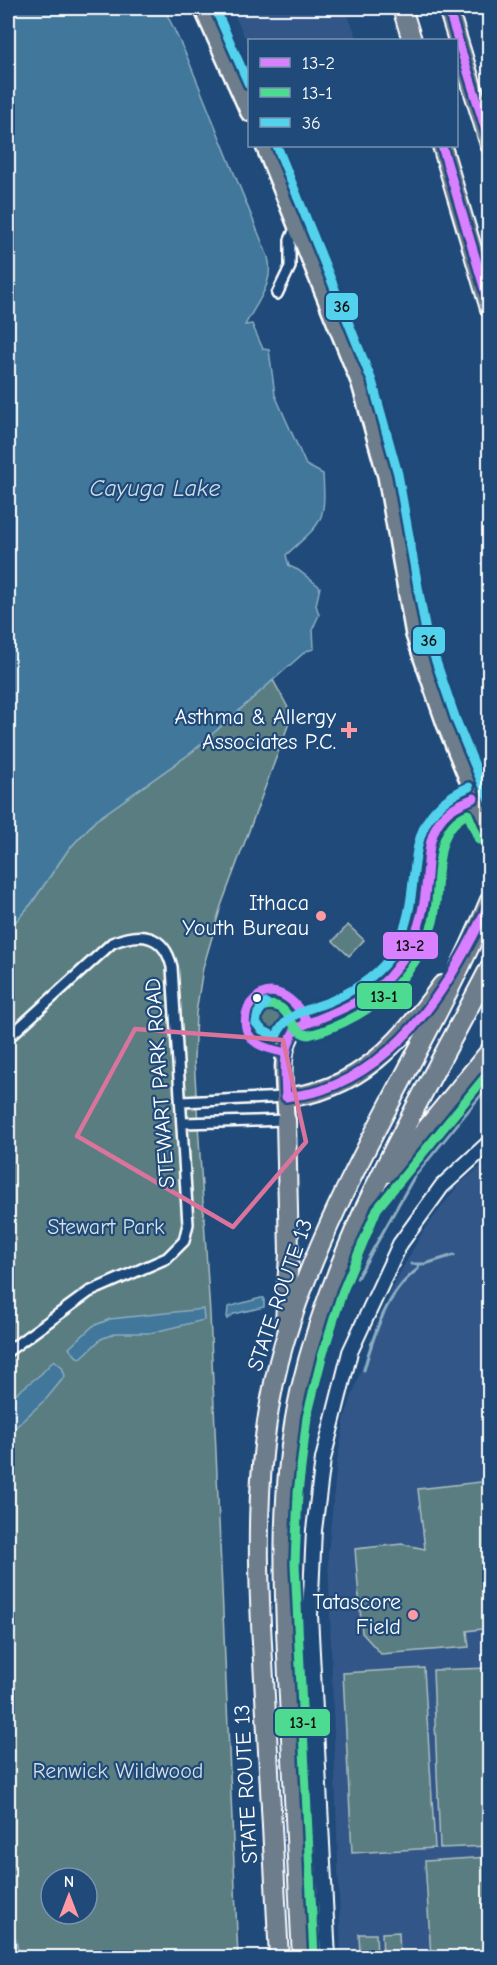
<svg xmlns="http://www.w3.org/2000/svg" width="497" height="1965" font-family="'Comic Neue',sans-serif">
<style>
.built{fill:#315788}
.green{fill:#5a7d82;stroke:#acbec0;stroke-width:1.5;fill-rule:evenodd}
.water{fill:#3f779a;stroke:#8cadc2;stroke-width:1.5}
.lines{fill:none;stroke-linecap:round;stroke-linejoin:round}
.stream{stroke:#8cadc2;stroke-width:3}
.street-casing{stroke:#fff;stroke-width:14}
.secondary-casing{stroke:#fff;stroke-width:18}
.primary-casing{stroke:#fff;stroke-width:20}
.highway-casing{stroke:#fff;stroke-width:22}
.street{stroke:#1f4a7a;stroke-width:9}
.secondary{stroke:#1f4a7a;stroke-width:14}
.primary{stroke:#6d7d8c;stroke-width:15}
.highway{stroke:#6d7d8c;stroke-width:18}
.bus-1-casing{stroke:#1f4a7a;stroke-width:14}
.bus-2-casing{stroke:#1f4a7a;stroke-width:14}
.bus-3-casing{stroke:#1f4a7a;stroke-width:14}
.bus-1{stroke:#d880ff;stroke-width:9}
.bus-2{stroke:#4ddb92;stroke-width:9}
.bus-3{stroke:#53d2ee;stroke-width:9}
.marked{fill:none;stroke:#da749d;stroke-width:4.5;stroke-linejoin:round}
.poi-dot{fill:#ff9aa2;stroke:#1f4a7a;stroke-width:2}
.bus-dot{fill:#fff;stroke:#1f4a7a;stroke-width:2}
.labels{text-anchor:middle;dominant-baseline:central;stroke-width:4.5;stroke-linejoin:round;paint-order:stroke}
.poi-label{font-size:22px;fill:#fff;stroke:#1f4a7a;text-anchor:end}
.street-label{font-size:22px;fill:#fff;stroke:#1f4a7a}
.park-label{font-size:22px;fill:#d6dee0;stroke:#1f4a7a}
.water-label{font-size:24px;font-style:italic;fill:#cfdde6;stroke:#1f4a7a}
.line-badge{stroke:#1f4a7a;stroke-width:2}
.pale-badge-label{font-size:16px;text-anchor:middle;font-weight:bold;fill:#111}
</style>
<rect width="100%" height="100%" fill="#1f4a7a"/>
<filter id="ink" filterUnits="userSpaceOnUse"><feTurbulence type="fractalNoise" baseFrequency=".0167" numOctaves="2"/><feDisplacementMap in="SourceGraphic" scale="12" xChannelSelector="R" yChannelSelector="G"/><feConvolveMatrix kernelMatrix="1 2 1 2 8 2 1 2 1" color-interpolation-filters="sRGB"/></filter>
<g filter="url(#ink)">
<path class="built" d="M231 8H345L358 40H249V46Z
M489 1160V1957L341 1958 328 1554 337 1461 345 1417 368 1348 396 1280 422 1233 459 1184Z"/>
<path class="green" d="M273 680 292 715 221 906 203 968 196 1013 194 1060 210 1314 238 1957 8 1958V930L31 904 68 850 96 820 192 752ZM51 1878H87V1914H51Z
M348 925 364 940 349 956 333 941Z
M273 996 287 1003C294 1021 281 1040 261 1038L249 1022C252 1007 257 999 273 996Z
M489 1481V1628L467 1631 469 1647 381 1654 362 1633 355 1549 402 1544 425 1549 418 1489Z
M424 1668 435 1848 352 1853 343 1673Z
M489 1668V1846L440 1848 433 1670Z
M489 1857V1957H431L425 1861Z
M399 1932 400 1957H383L382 1933Z
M359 1934H376L377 1957H360Z"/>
<path class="water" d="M8 8H164L188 59 268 257C275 283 257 302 245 325L252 324 263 349 269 350 275 395 306 465 323 474C326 524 322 522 286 555L289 566 298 570 320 587 316 605 319 615 313 628 314 649 306 651 192 752 96 820 68 850 31 904 8 930Z
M261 1298H264V1307L234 1314 227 1319 228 1307Z
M203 1309 204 1320 150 1333H116L101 1339 81 1358 77 1357 69 1348 93 1326 110 1319Z
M54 1360 62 1367 65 1376 47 1398 8 1434V1400L41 1374Z
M8 1927 15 1937 20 1957H8Z"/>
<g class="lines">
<path class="stream" d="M411 1264H425L454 1255
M357 1278 414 1177 485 1090 490 1092
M364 1370C374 1333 387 1292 418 1269L419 1264"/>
<g class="street-casing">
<path id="street" d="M277 294 290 267V240L296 226
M8 1038 112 943C141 931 164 934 172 967L188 1224 184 1241 167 1258 89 1292 8 1351
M182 1102 286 1097
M183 1123 286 1120"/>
</g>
<g class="secondary-casing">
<path id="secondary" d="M328 1958 310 1615 314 1530 323 1459 350 1352 400 1244 442 1186 490 1142"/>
</g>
<g class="primary-casing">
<path id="primary" d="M202 8 249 113
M264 146 360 384 386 476 414 635 445 724 490 835
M286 1120C286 1092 276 1051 296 1028 333 1012 372 1001 397 967 410 949 420 926 424 904 433 858 417 816 474 798"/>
</g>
<g class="highway-casing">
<path id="highway" d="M402 8 412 40
M448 8 490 145
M442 146 490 309
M286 1097C358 1092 403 1039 442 985
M390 1173 490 1051
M285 1322 289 1254 286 1120
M279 1958C274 1870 270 1783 265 1696 258 1577 250 1459 284 1343 331 1186 428 1051 490 900
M302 1958C298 1871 294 1784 289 1698 284 1594 278 1490 301 1388 336 1236 420 1103 490 967"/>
</g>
<use href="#street" class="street"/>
<use href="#secondary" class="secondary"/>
<use href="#primary" class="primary"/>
<use href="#highway" class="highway"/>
<g class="bus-1-casing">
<path id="bus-1" d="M448 8 490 143
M442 146 490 307
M474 798C463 803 451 807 443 817 426 836 429 863 426 887 423 920 411 953 388 978 364 1003 328 1015 296 1028 282 1049 285 1073 286 1097 298 1095 311 1094 322 1090 406 1061 455 977 490 901
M285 1053C276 1050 266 1049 258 1044 222 1021 270 953 308 1023"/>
</g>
<g class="bus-2-casing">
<path id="bus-2" d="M260 1007C294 997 285 1032 309 1035 366 1020 416 980 433 922 442 888 429 830 468 814L479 840
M314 1957 295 1563 298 1493 307 1417 322 1357 342 1293 377 1209 490 1071"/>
</g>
<g class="bus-3-casing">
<path id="bus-3" d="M215 8 249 85
M277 146 372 381 398 474 426 632 456 720 490 802
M266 1003 258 1013 256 1023 262 1030 276 1037C286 1012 309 1010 331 1001 355 990 380 975 394 951 431 887 390 821 469 787"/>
</g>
<use href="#bus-1" class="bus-1"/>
<use href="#bus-2" class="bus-2"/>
<use href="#bus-3" class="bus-3"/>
</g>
</g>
<path class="marked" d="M135 1029 283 1040 306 1142 233 1227 77 1136Z"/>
<g class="poi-dot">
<path d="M346 721h6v6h6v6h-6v6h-6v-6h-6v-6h6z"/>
<circle cx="321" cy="916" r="6"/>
<circle cx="413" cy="1615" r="6"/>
</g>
<circle class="bus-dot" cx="257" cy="998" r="5"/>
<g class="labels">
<g class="poi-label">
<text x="336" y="717">Asthma &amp; Allergy<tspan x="336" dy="25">Associates P.C.</tspan></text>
<text x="309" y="903">Ithaca<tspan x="309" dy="25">Youth Bureau</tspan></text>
<text x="401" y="1602">Tatascore<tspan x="401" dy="25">Field</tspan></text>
</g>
<g class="street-label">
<text transform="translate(160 1083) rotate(-94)">STEWART PARK ROAD</text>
<text transform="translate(280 1295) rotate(-71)">STATE ROUTE 13</text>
<text transform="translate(246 1784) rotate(-93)">STATE ROUTE 13</text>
</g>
<g class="park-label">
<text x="106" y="1227">Stewart Park</text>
<text x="118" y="1771">Renwick Wildwood</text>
</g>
<g class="water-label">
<text x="155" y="488">Cayuga Lake</text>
</g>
</g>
<g class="line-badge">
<rect x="325" y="292" width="34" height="29" rx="6" fill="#53d2ee"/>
<rect x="412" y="626" width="34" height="29" rx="6" fill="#53d2ee"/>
<rect x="382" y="931" width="57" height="29" rx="6" fill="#d880ff"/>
<rect x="356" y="982" width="57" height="28" rx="6" fill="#4ddb92"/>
<rect x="274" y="1708" width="57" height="29" rx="6" fill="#4ddb92"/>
</g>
<g class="pale-badge-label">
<text x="342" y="312">36</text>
<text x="429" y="646">36</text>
<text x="410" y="951">13-2</text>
<text x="384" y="1002">13-1</text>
<text x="303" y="1728">13-1</text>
</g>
<rect width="497" height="1965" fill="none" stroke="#1f4a7a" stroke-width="30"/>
<rect x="15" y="15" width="467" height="1935" fill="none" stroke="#fff" stroke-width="2" filter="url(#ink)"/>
<rect x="248" y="39" width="210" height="108" fill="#1f4a7a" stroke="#7992af" stroke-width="1.5"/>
<rect x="260" y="58" width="30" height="9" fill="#d880ff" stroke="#7992af" stroke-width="1.5"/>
<text x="302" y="69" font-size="18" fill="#ffffff">13-2</text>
<rect x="260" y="88" width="30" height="9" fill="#4ddb92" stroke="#7992af" stroke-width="1.5"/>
<text x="302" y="99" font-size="18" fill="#ffffff">13-1</text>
<rect x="260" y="118" width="30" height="9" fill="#53d2ee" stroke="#7992af" stroke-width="1.5"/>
<text x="302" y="129" font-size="18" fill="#ffffff">36</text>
<g transform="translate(69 1896)"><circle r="28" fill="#1f4a7a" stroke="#7992af" stroke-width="1.5"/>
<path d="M0-4.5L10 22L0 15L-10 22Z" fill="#ff9aa2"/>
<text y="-9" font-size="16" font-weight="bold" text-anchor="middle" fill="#ffffff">N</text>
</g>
</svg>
